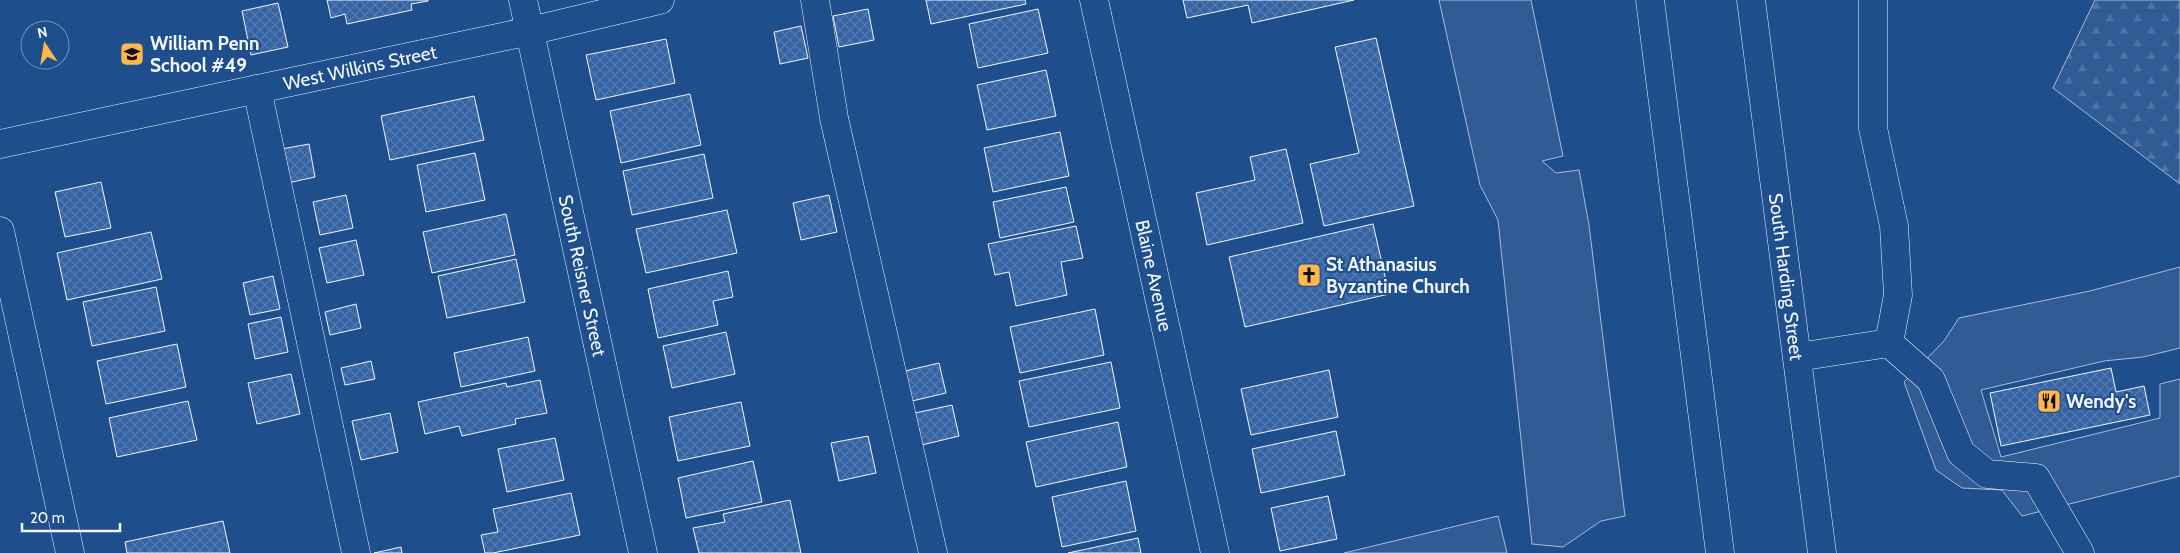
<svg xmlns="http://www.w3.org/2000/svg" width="2180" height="553" font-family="Cabin,sans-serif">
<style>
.forest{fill:url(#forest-firs);stroke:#a8bbd7}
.pitch{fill:#305b95;stroke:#a8bbd7}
.building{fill:url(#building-cross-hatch);stroke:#f2f6ff}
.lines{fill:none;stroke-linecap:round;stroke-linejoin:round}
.minor-casing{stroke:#f2f6ff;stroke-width:29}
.major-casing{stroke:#f2f6ff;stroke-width:29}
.minor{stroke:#1f4e8c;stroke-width:28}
.major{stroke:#1f4e8c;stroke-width:28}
.labels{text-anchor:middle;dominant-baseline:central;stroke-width:4;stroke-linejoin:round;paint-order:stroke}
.poi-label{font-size:19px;font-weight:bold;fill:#f2f6ff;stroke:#1f4e8c;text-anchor:start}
.street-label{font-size:19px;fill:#f2f6ff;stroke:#1f4e8c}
</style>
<defs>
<pattern id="forest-firs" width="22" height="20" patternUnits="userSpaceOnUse" patternTransform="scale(1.25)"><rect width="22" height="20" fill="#305b95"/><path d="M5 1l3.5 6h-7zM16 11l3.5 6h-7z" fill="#4e73a5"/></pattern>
<pattern id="building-cross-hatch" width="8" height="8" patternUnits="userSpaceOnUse" patternTransform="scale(1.25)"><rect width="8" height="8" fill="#3563a3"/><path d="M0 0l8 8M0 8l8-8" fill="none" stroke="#537ab1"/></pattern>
</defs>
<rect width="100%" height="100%" fill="#1f4e8c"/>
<path class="forest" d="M2095 0H2180V184L2053 88Z"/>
<path class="pitch" d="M1439 0H1531L1563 156 1542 161 1556 173 1579 170 1589 225 1625 516 1601 521 1563 547 1532 544 1498 220 1480 185Z
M2180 267V348L2143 357 2104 361 1981 390 2001 457 2160 418V384L2180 379V476L2022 516 2002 490 1962 488 1936 470 1904 382 1944 341 1959 318 2090 291Z
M1498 516 1507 553H1344Z"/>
<path class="building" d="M327 0H428V1L411 4 412 10 347 24 345 14 331 18Z
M926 0H1025L1026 4 931 24Z
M1183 0H1354L1252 23 1248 5 1187 18Z
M278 3 288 47 251 55 242 11Z
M868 9 874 40 839 47 833 16Z
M1038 9 1048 53 978 68 969 24Z
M801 26 808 58 780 64 774 32Z
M1376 38 1414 206 1324 226 1310 164 1359 153 1335 47Z
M666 39 675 83 596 100 586 55Z
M1046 70 1056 116 987 130 977 85Z
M690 94 701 145 621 163 610 111Z
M474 96 484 140 390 160 381 116Z
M1060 132 1069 176 993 192 984 148Z
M309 144 315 177 283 184 276 150Z
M1286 149 1303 223 1207 245 1196 193 1255 180 1250 157Z
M475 153 485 200 426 212 417 165Z
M704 154 713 198 632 215 623 171Z
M101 182 111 228 65 237 55 192Z
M1066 187 1074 222 1000 238 993 202Z
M346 195 353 228 320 235 313 202Z
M829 195 837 232 801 240 793 203Z
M727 210 737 253 646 273 636 229Z
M506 214 515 255 432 273 423 232Z
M1373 224 1389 294 1245 327 1229 257Z
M1076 226 1083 258 1061 262 1067 295 1016 306 1009 272 995 275 988 244Z
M151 232 162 279 67 300 57 253Z
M356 240 364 275 327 283 319 248Z
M516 259 525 302 447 318 438 276Z
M728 271 733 297 713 301 718 325 658 338 648 289Z
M273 276 280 309 250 315 243 283Z
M156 287 165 331 92 346 83 302Z
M356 304 361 328 330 335 325 312Z
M1095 309 1104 355 1020 373 1010 327Z
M281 317 288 352 255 359 248 324Z
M726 332 735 374 672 388 663 346Z
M528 337 535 371 461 387 454 353Z
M177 344 186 387 106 404 97 361Z
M371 361 375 379 345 385 341 368Z
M1111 362 1120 408 1029 427 1019 381Z
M939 363 946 393 912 401 905 371Z
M2111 368 2116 392 2144 386 2150 415 2001 446 1990 393Z
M1329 370 1338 417 1251 435 1241 389Z
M291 374 300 414 257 424 248 383Z
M540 380 547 413 515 419 516 424 462 436 459 426 425 434 418 402 506 383 507 387Z
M188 401 197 440 117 457 109 418Z
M741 402 750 446 678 461 669 417Z
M952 405 959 436 922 445 915 413Z
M390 413 398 452 361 460 352 421Z
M1118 422 1127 467 1036 487 1026 442Z
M1336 431 1345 475 1261 493 1252 449Z
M868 436 876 473 839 481 831 443Z
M555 438 564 480 507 492 498 449Z
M753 461 762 502 686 518 678 478Z
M1126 481 1136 531 1062 547 1052 497Z
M571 493 580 535 493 553H485L481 535 498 532 493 509Z
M1328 496 1337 539 1280 551 1271 508Z
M790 500 801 553H699L693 528 725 522 723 514Z
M223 521 230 553H127L125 542Z
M1138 538 1141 553H1068Z
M401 547 402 553H374Z"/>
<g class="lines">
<g class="minor-casing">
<g id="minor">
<path id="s1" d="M523 0 643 553"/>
<path d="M815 0 834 118 933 553"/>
<path id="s2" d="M1094 0 1215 553"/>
<path d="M1873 0V128L1894 226 1898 295 1889 343"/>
<path d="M257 89 356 553"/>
<path id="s3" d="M0 144 530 31 660 0"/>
<path d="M0 231 70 553"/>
<path d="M1798 357 1889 343 1931 380 1961 453 1987 474 2036 478 2080 553"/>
</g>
</g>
<g class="major-casing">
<g id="major">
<path d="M1650 0 1720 553"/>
<path id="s4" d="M1751 0 1822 553"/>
</g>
</g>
<use href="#minor" class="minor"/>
<use href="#major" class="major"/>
</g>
<defs>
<g id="school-square" transform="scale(1.25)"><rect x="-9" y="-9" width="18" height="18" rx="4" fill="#ffb74d" stroke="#1f4e8c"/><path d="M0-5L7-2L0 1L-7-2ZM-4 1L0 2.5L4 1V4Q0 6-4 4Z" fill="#111"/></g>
<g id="church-square" transform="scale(1.25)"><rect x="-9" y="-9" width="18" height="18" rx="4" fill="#ffb74d" stroke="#1f4e8c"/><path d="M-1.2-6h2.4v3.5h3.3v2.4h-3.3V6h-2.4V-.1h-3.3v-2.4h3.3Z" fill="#111"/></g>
<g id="restaurant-square" transform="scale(1.25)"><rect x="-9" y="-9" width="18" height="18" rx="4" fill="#ffb74d" stroke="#1f4e8c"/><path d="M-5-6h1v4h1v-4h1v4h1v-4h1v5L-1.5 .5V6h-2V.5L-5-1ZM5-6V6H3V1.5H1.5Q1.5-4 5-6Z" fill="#111"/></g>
</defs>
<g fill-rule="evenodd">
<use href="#school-square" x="132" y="54"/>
<use href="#church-square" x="1309" y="275"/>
<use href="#restaurant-square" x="2049" y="401"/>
</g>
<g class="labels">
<g class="poi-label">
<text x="150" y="43">William Penn<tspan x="150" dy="22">School #49</tspan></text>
<text x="1326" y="264">St Athanasius<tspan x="1326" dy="22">Byzantine Church</tspan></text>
<text x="2066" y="401">Wendy's</text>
</g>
<g class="street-label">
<text stroke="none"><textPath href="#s3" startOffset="368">West Wilkins Street</textPath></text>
<text stroke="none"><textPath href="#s2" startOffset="282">Blaine Avenue</textPath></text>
<text stroke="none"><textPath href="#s4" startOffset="279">South Harding Street</textPath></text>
<text stroke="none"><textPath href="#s1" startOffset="282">South Reisner Street</textPath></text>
</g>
</g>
<g transform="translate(45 45) rotate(348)"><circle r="24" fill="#1f4e8c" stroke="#7391ba"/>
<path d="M0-4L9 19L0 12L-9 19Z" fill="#ffb74d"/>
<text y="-8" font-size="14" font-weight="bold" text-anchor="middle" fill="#f2f6ff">N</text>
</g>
<path d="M22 523v8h98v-8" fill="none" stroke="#f2f6ff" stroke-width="2.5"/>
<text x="30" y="523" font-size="15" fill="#f2f6ff" stroke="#1f4e8c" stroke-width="4" paint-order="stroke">20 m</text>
</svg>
